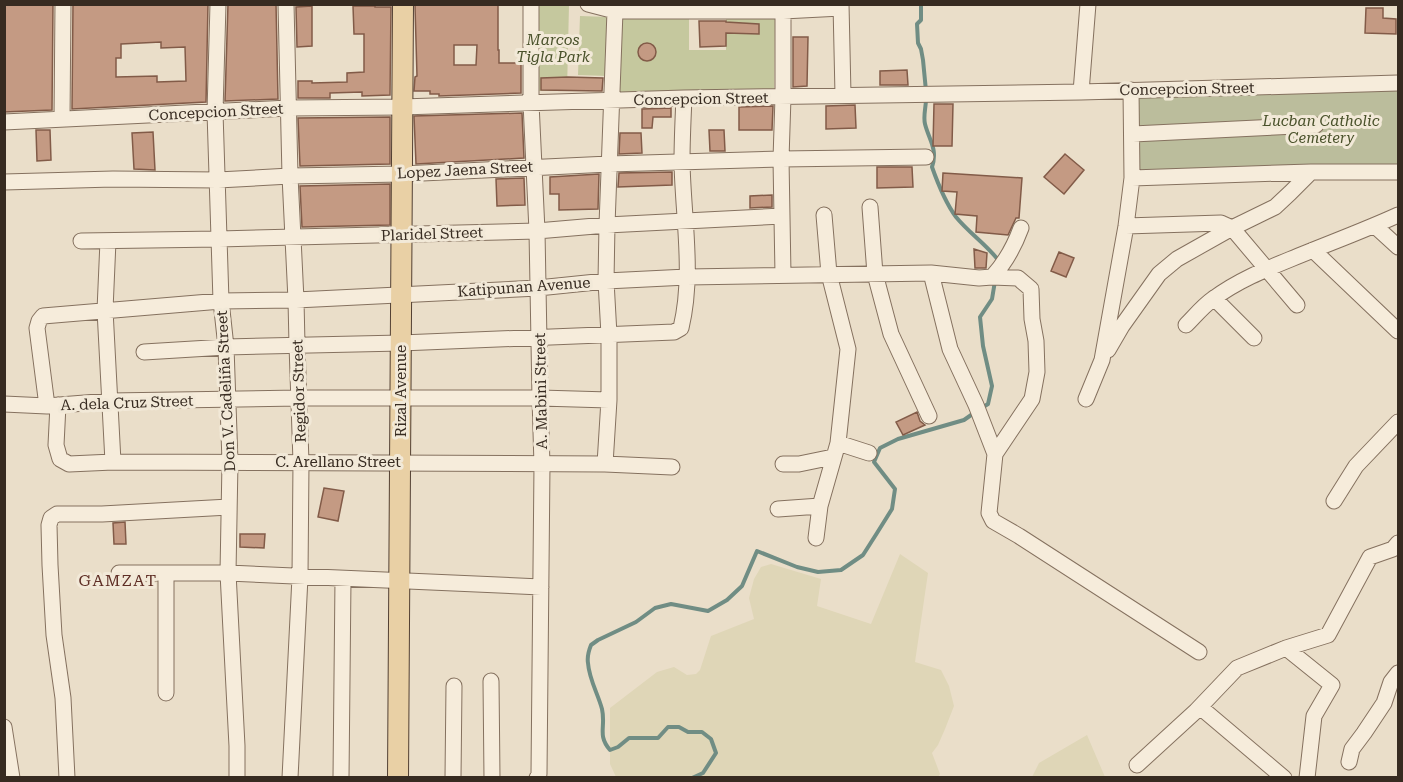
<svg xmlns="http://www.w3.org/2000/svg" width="1403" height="782" font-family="'Roboto Serif',serif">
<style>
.farmland{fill:#dfd6b7}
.green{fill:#c5c89e}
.cemetery{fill:#bbbd9c}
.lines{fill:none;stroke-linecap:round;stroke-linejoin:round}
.stream{stroke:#708d84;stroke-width:4}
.building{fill:#c49a83;stroke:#825b48;stroke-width:1.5;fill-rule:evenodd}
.minor-casing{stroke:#85715f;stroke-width:17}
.major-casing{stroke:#534033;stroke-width:22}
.minor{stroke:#f6ecdb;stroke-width:15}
.major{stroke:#e9d0a5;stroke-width:20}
.labels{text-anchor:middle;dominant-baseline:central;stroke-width:6;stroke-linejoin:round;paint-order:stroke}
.park-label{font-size:15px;font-style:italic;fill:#49512a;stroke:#f2e9d8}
.street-label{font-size:15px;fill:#372b21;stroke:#f2e9d8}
.neighbourhood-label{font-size:16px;letter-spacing:1.5px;fill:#5f2e25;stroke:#f2e9d8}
</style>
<rect width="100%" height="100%" fill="#eadec9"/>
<path class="farmland" d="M900 554 928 573 915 662 941 670 949 686 954 706 945 729 938 745 932 753 940 774 938 777H616L610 764V708L657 672 674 667 687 675 696 674 700 670 711 636 754 619 749 598 754 579 761 567 771 564 821 579 817 606 871 624Z
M1087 735 1105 777H1032L1039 763Z"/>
<path class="green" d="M538 5H569L567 91H536Z
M618 14H689V50H726V14H775L774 93 615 96Z
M580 16 609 17 607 76 578 75Z"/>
<path class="cemetery" d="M1398 88V168L1140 174 1134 95Z"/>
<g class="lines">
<path class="stream" d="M921 4V20L917 24 918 43 921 49 923 60 926 91
M926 99C926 107 923 116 925 124 929 140 938 149 932 167 938 184 945 202 956 217 969 233 986 244 999 261
M980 409 988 404 992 386 983 346 980 317 992 299 995 281
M692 778 703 773 716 753 711 739 702 732H688L679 727H668L658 738H629L618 747 610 750C597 735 606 727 602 709 598 694 589 679 588 663 587 657 589 650 591 645L598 640 636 622 655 608 671 604 708 611 727 600 742 586 757 551 797 567 818 572 841 570 863 555 877 533 892 509 895 489 874 462 880 448 898 439 964 420 974 413"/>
</g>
<path class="building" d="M4 4H53L52 110 4 112Z
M73 4H208L206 102 72 109ZM161 42V48L185 47 186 81 157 82V76L116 77V58H121V44Z
M228 4H276L278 99 225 101Z
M417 4H498V50H499V63H521V93L439 96V94H430V91H414L415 77 417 76 415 6ZM454 45H477L476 65H454Z
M312 6V46L297 47 296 7Z
M353 6H375V7H391L390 95 362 96V92L330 93V98H298V81H312V83L347 82V73L364 72V34H354Z
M1366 8H1383V18L1396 19V34L1365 33Z
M699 21H726V22L759 24V34L726 33V46L700 47Z
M793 37H808L807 86 793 87Z
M638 52a9 9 0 1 1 18 0a9 9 0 1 1-18 0Z
M907 70 908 85H880V71Z
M568 77 603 78 602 91 541 90V78Z
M934 104H953L952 146H933Z
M855 105 856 128 826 129V106Z
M773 106 772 130H739V107Z
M671 108V117H653L652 128H642V109Z
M522 113 524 158 416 164 414 116Z
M390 117V164L300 166 298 118Z
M36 130H50L51 160 37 161Z
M709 130H724L725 151H710Z
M153 132 155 170 134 169 132 133Z
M620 133H641L642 153 619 154Z
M1065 154 1084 170 1064 194 1044 177Z
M877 167H912L913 187 877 188Z
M672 172V185L618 187 619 173Z
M943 173 1022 178 1019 218H1016L1008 235 976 232 977 216 955 214 957 192 942 191Z
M599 174 598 209 559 210V194H550V177Z
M524 178 525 205 497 206 496 179Z
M390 184V225L302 227 300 186Z
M772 195V207L750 208V196Z
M974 249 987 253 986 268H975Z
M1059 252 1074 258 1066 277 1051 271Z
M917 412 920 421 925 425 903 435 896 422Z
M324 488 344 491 338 521 318 517Z
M125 522 126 544H114L113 523Z
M240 534H265L264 548 240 547Z"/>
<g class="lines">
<g class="minor-casing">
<path id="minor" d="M218 4 215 112 221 301 226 347 230 462 228 573 237 746V778
M286 4 290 176 296 300 297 345 301 462 300 577 290 778
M531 4V103L537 231 540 398 542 465 539 774 537 778
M588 4 615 11H783L841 8
M783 4V97L781 159 783 275
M841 4 843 95
M1081 92 1088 4
M62 119 63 4
M4 122 289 108 402 107 684 98 1081 92 1398 83
M1133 134 1316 125
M1132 178 1311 172H1398
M4 182 113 179 218 180 290 176 402 174 609 164 781 159 926 157
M870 207 875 274 891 334 929 416
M1126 226 1221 223 1232 228 1297 305
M1375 226 1398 247
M81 241 219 239 537 231 607 225 782 216
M108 241 105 310 113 462
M1313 250 1398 331
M931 273 950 349 976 405 995 454 989 513 993 521 1019 536 1199 652
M992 277 1018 278 1031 289 1032 319 1036 341 1037 372 1032 399 995 454
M1214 298 1254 338
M1186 325C1195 316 1203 306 1213 299 1237 281 1264 270 1291 259 1327 244 1363 231 1398 215
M1108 350 1122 326 1159 274 1177 259 1232 228 1275 207 1290 193 1311 172
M144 352 226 347 401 343 674 332 681 328C694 274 683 217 682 162 682 141 683 119 684 98
M1086 399 1102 360 1126 226 1132 178 1131 90
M4 404 47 406 110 401 299 398H540L609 400
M58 405 56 445 60 459 69 464 113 462 605 464 672 467
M47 406 37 328 39 321 43 316 221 301 296 300 538 288 606 281 687 277 931 273 979 278 992 277C1006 262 1014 247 1021 228
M838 443 869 453
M605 464 609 400V335L606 281 607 225 615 11
M783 464H799L833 457
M1334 501 1356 466 1398 422
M778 509 820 506
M816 538 820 506 838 443 848 349 829 274 824 215
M119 573H228L541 587
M166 574V693
M1286 648 1332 685 1314 716 1307 778
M491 681 492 778
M1200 707 1284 778
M4 727 12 778
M1349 762 1352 749 1364 733 1384 703 1391 682 1398 673
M1137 765 1196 711 1237 668 1286 648 1328 635 1370 557 1393 549 1398 543
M67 778 63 698 54 635 50 565 49 525 51 518 57 514H102L229 507
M341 778 343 579
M453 778 454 686"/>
</g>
<g class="major-casing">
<path id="major" d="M398 778 403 4"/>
</g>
<use href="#minor" class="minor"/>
<use href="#major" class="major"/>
</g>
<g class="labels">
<g class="park-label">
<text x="553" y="40">Marcos<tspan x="553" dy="17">Tigla Park</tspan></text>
<text x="1321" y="121">Lucban Catholic<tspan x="1321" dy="17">Cemetery</tspan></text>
</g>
<g class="street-label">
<text transform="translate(1187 89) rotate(-1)">Concepcion Street</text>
<text transform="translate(701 99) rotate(-1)">Concepcion Street</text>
<text transform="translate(216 112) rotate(-3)">Concepcion Street</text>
<text transform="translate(465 170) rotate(-3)">Lopez Jaena Street</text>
<text transform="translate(432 234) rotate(-2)">Plaridel Street</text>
<text transform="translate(524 287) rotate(-4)">Katipunan Avenue</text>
<text transform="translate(226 391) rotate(-93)">Don V. Cadeliña Street</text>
<text transform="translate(299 391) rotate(-92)">Regidor Street</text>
<text transform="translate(401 391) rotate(-90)">Rizal Avenue</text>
<text transform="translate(541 391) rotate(-91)">A. Mabini Street</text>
<text transform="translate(127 403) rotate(-2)">A. dela Cruz Street</text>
<text x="338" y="462">C. Arellano Street</text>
</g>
<g class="neighbourhood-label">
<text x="118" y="580">GAMZAT</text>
</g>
</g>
<rect width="1403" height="782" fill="none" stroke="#372b21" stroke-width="12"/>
</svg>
